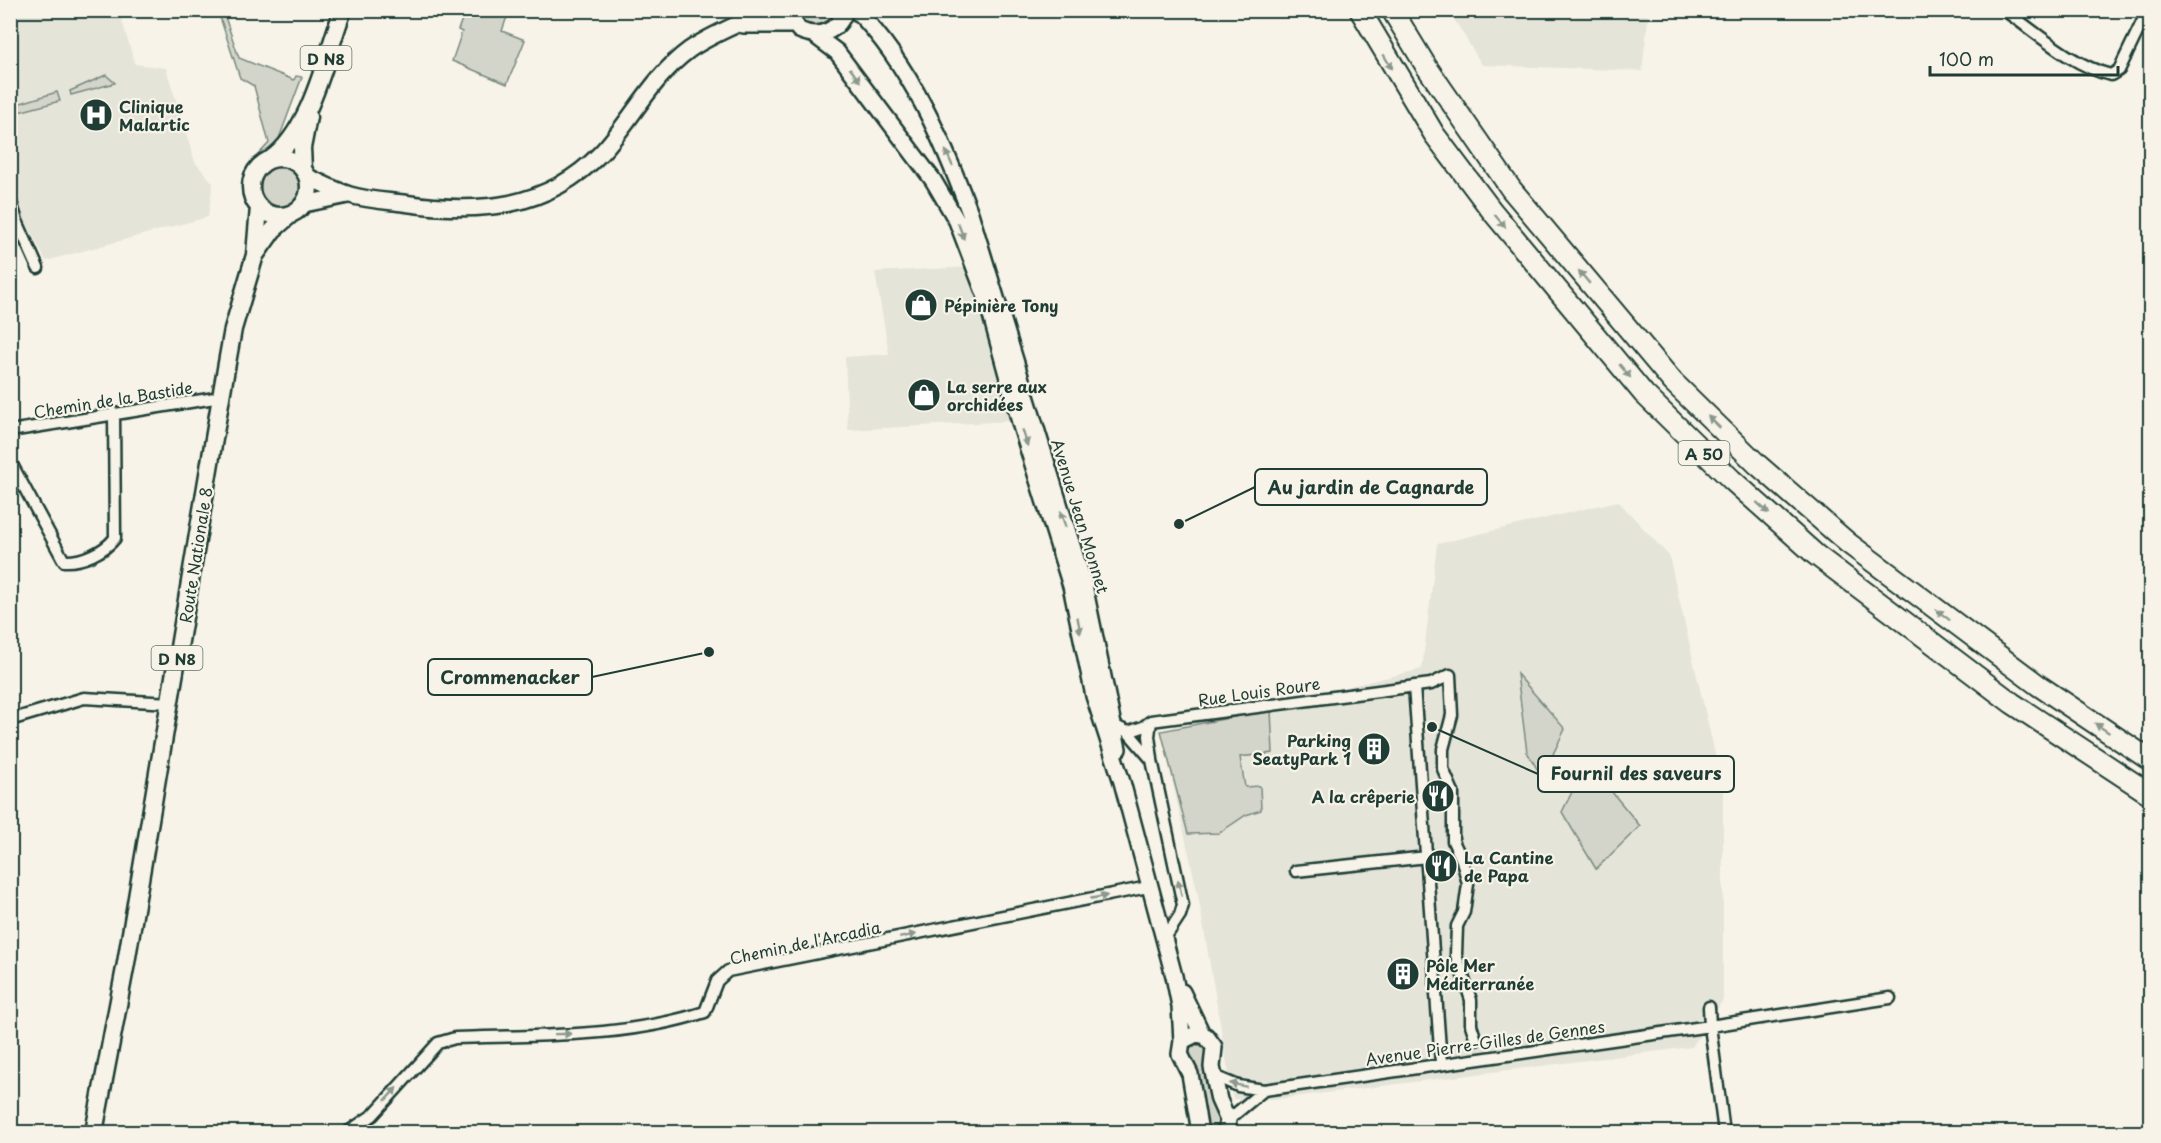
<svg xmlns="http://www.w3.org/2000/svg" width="2161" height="1143" font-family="'Playpen Sans',sans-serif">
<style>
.built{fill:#e5e4d9}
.green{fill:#d3d5ca;stroke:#79897f;stroke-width:1.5}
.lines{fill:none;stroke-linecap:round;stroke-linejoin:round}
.street-casing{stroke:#1f3d34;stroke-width:15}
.secondary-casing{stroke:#1f3d34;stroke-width:20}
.primary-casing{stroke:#1f3d34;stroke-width:21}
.highway-casing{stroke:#1f3d34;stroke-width:24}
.street{stroke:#f7f3e8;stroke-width:10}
.secondary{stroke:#f7f3e8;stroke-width:15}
.primary{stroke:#f7f3e8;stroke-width:16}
.highway{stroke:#f7f3e8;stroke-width:20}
.oneway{fill:#8b988e}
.labels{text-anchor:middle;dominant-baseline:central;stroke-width:4.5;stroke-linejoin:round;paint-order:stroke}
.shield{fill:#f7f3e8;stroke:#60746a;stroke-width:1.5}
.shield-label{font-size:15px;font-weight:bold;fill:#1f3d34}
.poi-label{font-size:16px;font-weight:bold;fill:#1f3d34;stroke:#f7f3e8;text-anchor:start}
.street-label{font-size:16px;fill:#1f3d34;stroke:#f7f3e8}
.leader{fill:none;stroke:#1f3d34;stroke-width:2}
.callout-dot{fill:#1f3d34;stroke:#f7f3e8;stroke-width:2}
.callout{fill:#f7f3e8;stroke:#1f3d34;stroke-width:2}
.callout-label{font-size:18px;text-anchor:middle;font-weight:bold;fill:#1f3d34}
</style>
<rect width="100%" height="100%" fill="#f7f3e8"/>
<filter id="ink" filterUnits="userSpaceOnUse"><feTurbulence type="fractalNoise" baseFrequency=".0167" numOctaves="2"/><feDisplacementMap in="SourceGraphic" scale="12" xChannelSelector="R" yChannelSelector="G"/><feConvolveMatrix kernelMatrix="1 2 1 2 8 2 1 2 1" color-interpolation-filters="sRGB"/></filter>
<g filter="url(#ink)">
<path class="built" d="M10 11H119L135 64 166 68 195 162 213 183 208 217 46 261 19 209 11 176Z
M1449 11H1649L1642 71 1482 65Z
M969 267 1012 421 848 430 845 357 889 354 875 272Z
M1618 501 1669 556 1723 788V1000L1692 1047 1278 1099H1233L1198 895 1161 731 1422 669 1437 544Z"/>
<path class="green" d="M218 11H223L239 58 294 80 296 76 302 77 275 149 259 154 269 143 254 86 240 78Z
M460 11H509L502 31 525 40 507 84 452 61 462 32 458 30 464 14Z
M792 11H839L828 26 806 27Z
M106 75 115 83 71 95 70 91Z
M57 92 60 101 11 114V106Z
M258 188a22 22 0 1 1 44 0a22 22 0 1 1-44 0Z
M1517 674 1565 729 1542 777 1527 752Z
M1271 710 1273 753 1240 757 1245 787 1260 786 1261 810 1246 815 1219 833 1188 834 1161 731Z
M1587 762 1640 826 1596 869 1562 812Z
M1202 1045 1208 1052 1222 1119 1219 1129 1209 1130 1202 1123C1207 1103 1200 1074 1189 1056L1191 1047Z"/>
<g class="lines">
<g class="street-casing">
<path id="street" d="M2004 10C2036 32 2072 66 2111 75L2119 70 2148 10
M10 199 17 221 38 268
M10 431 221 397
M10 461 64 561C82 562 104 552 115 538L114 413
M1414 686 1441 1063
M10 720 84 698 170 703
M1151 721 1149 736 1152 759
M1109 723 1128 732 1143 727 1151 721 1431 684 1450 675 1452 715 1443 749V769L1453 792V841L1462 860 1468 884 1464 912 1457 926 1456 955 1471 1000V1025L1476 1040
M1128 732 1152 760 1183 905 1180 915 1163 941
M1296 871 1427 857
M1709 1007 1710 1026 1890 998
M1214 1076 1238 1086 1264 1090 1710 1026 1724 1132
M1228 1120 1264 1090
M348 1132 373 1115 438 1043 455 1038C539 1035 625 1038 705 1012L717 981 728 971 1148 887"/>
</g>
<g class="secondary-casing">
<path id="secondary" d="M786 10 799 30C818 39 839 32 845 10
M856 10C911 66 943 141 970 213L1084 585 1118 749
M743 25H793
M813 34 837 52 933 180 957 221 986 297 1021 426 1071 586 1094 696 1122 782 1174 976 1180 1006 1182 1041
M308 177C321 183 336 191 350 195 367 200 386 201 403 203 478 214 546 210 601 153 633 119 651 78 689 50 713 33 741 24 766 10
M304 204 348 195
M1182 992 1202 1034
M1200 1132 1190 1074 1180 1054 1182 1041 1196 1034 1206 1036 1214 1047 1212 1067 1219 1100 1228 1120 1226 1132"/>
</g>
<g class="primary-casing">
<path id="primary" d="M251 187a29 29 0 1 1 58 0a29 29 0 1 1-58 0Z
M271 159C311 131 326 55 343 10
M303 169 302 148 308 117
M256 254 273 230 290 215
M94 1132 126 963 221 397 233 329 255 255 259 207"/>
</g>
<g class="highway-casing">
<path id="highway" d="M1360 10 1434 134 1492 211 1644 394 1732 480 1816 555 2012 703 2150 794
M1392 10 1426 66 1511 189 1673 382 1758 465 1848 543 2038 685 2150 760"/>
</g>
<use href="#street" class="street"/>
<use href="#secondary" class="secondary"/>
<use href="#primary" class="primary"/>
<use href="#highway" class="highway"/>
</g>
<defs><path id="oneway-solid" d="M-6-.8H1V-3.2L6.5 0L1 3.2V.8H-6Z" transform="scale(1.5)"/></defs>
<g class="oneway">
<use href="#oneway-solid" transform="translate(1388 62) rotate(59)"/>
<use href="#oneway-solid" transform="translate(855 75) rotate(53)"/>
<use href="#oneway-solid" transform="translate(949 158) rotate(-114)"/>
<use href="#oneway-solid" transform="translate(1500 221) rotate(50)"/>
<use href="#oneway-solid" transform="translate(961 231) rotate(70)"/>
<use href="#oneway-solid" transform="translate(1584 277) rotate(-130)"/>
<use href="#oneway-solid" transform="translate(1625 371) rotate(50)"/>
<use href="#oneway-solid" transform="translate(1714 422) rotate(-136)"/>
<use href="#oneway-solid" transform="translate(1025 438) rotate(73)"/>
<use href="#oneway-solid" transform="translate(1763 508) rotate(42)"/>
<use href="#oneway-solid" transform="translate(1063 519) rotate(-107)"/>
<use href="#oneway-solid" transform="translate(1943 615) rotate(-143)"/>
<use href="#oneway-solid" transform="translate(1079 625) rotate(79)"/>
<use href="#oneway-solid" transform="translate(2102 728) rotate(-146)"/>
<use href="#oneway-solid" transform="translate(1180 888) rotate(-102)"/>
<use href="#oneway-solid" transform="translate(1099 897) rotate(-11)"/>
<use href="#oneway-solid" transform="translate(908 936) rotate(-12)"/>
<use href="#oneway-solid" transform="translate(563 1034) rotate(-1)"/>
<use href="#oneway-solid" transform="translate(1238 1085) rotate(-168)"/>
<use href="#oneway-solid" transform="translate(391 1094) rotate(-48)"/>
</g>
</g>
<defs>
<g id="hospital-disc" transform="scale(1.725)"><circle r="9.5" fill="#1f3d34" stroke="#f7f3e8"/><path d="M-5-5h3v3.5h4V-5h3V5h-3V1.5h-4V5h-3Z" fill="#fff"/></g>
<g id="shop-disc" transform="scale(1.725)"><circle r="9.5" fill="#1f3d34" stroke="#f7f3e8"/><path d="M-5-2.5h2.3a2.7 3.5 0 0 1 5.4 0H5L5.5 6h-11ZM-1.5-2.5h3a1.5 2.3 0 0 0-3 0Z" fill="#fff"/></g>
<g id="building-disc" transform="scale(1.725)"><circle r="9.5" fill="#1f3d34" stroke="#f7f3e8"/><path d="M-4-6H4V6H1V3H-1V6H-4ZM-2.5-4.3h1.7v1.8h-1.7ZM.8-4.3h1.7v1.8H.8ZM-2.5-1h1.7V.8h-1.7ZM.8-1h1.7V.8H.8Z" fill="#fff"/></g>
<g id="restaurant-disc" transform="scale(1.725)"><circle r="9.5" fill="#1f3d34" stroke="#f7f3e8"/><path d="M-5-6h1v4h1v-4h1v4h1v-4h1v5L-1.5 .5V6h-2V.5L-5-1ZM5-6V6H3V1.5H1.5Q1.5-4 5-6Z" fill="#fff"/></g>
</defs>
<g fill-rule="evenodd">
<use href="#hospital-disc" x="96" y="115"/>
<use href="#shop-disc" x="921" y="305"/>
<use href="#shop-disc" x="924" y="395"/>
<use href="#building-disc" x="1374" y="749"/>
<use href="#restaurant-disc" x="1438" y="796"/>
<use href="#restaurant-disc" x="1441" y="866"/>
<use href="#building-disc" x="1403" y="974"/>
</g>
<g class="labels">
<g class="shield">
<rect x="300.5" y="46" width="51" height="24" rx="4.5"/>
<rect x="1678.5" y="441" width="51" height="24" rx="4.5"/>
<rect x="151.5" y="646" width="51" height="24" rx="4.5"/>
</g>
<g class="shield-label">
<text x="326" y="58">D N8</text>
<text x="1704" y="453">A 50</text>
<text x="177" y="658">D N8</text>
</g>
<g class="poi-label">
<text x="119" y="106">Clinique<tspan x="119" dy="18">Malartic</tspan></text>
<text x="944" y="305">Pépinière Tony</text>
<text x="947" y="386">La serre aux<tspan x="947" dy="18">orchidées</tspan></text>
<text x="1351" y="740" text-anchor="end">Parking<tspan x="1351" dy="18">SeatyPark 1</tspan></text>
<text x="1415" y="796" text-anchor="end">A la crêperie</text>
<text x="1464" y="857">La Cantine<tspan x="1464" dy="18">de Papa</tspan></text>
<text x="1426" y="965">Pôle Mer<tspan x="1426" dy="18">Méditerranée</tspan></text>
</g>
<g class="street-label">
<text transform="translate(113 399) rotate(-9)">Chemin de la Bastide</text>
<text transform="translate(1081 516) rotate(73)">Avenue Jean Monnet</text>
<text transform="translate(195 555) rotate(-81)">Route Nationale 8</text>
<text transform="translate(1259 691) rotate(-8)">Rue Louis Roure</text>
<text transform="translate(805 942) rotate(-12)">Chemin de l'Arcadia</text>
<text transform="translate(1485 1042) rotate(-8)">Avenue Pierre-Gilles de Gennes</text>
</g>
</g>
<path class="leader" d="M1179 524L1255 487M709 652L592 677M1432 727L1538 774"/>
<g class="callout-dot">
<circle cx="1179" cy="524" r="6"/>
<circle cx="709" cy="652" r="6"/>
<circle cx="1432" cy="727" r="6"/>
</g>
<g class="callout">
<rect x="1255" y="469" width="232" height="36" rx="6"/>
<rect x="428" y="659" width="164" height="36" rx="6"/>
<rect x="1538" y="756" width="196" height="36" rx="6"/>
</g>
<g class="callout-label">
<text x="1371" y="494">Au jardin de Cagnarde</text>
<text x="510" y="684">Crommenacker</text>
<text x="1636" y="780">Fournil des saveurs</text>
</g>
<rect width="2161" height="1143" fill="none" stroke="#f7f3e8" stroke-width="36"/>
<rect x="18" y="18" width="2125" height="1107" fill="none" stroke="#1f3d34" stroke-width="2" filter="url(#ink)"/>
<path d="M1930 66v9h188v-9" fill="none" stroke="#1f3d34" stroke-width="3"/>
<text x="1939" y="66" font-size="18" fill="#1f3d34" stroke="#f7f3e8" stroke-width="4.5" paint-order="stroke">100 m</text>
</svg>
